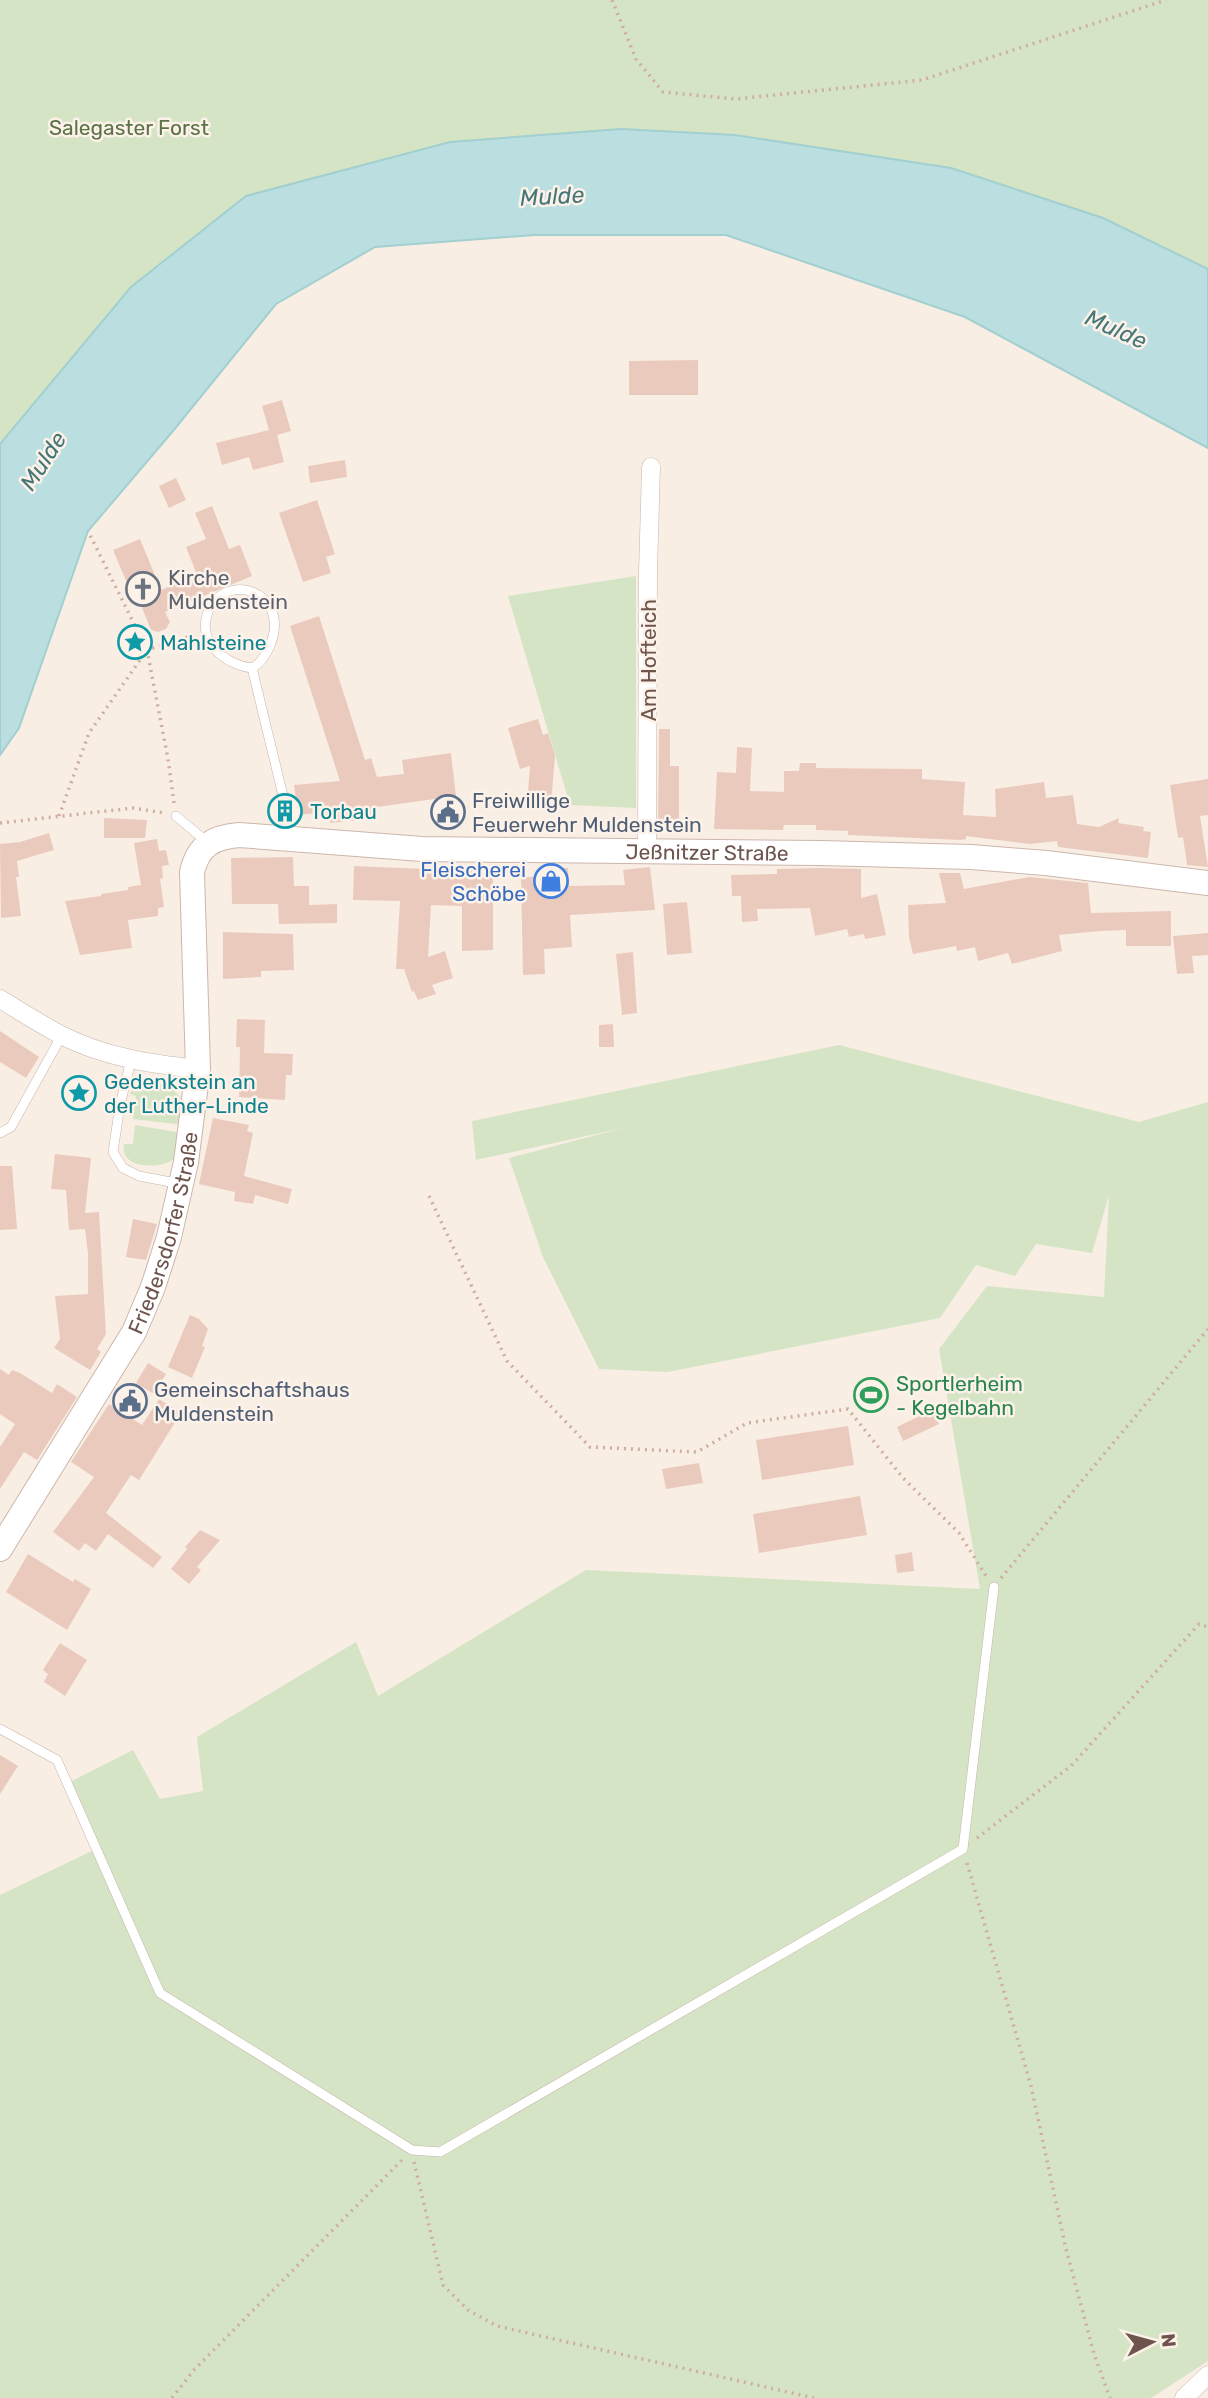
<svg xmlns="http://www.w3.org/2000/svg" width="1208" height="2398" font-family="Rubik,sans-serif">
<style>
.green{fill:#d5e4c4}
.water{fill:#bbdfe0;stroke:#a2cfd0;stroke-width:2}
.building{fill:#ebcabe}
.lines{fill:none;stroke-linecap:round;stroke-linejoin:round}
.service-casing{stroke:#c8b5ac;stroke-width:10}
.minor-casing{stroke:#c8b5ac;stroke-width:19}
.secondary-casing{stroke:#cdb6ac;stroke-width:26}
.path{stroke:#cfaea2;stroke-width:3.5;stroke-dasharray:2 5;stroke-linecap:butt}
.service{stroke:#fff;stroke-width:9}
.minor{stroke:#fff;stroke-width:18}
.secondary{stroke:#fff;stroke-width:24}
.labels{text-anchor:middle;dominant-baseline:central;stroke-width:5;stroke-linejoin:round;paint-order:stroke}
.park-label{font-size:21px;fill:#597246;stroke:#fcf2e9}
.worship-label{font-size:21px;fill:#5b616d;stroke:#fcf2e9;text-anchor:start}
.culture-label{font-size:21px;fill:#0d838f;stroke:#fcf2e9;text-anchor:start}
.street-label{font-size:21px;fill:#6e544d;stroke:#fcf2e9}
.service-label{font-size:21px;fill:#4e5e75;stroke:#fcf2e9;text-anchor:start}
.shop-label{font-size:21px;fill:#366cbe;stroke:#fcf2e9;text-anchor:end}
.leisure-label{font-size:21px;fill:#27864d;stroke:#fcf2e9;text-anchor:start}
.water-label{font-size:23px;font-style:italic;fill:#467778;stroke:#fcf2e9}
</style>
<rect width="100%" height="100%" fill="#f9eee3"/>
<path class="green" d="M0 0H1208V269L1103 218 951 168 450 142 13 427 0 444Z
M636 576V808L570 805 508 596Z
M839 1045 1139 1122 1208 1102V2361L1151 2398H0V1895L96 1849 66 1784 133 1750 160 1799 203 1791 197 1737 356 1642 378 1696 586 1570 980 1589 939 1349 987 1286 1104 1297 1109 1195 1092 1253 1036 1244 1015 1276 976 1265 940 1318 668 1372 599 1369 543 1257 509 1158 623 1128 476 1160 472 1121Z
M144 1082C157 1082 178 1087 182 1102 184 1109 183 1118 184 1125L133 1119 136 1096 130 1094 132 1089Z
M135 1125 182 1133 177 1157C163 1170 119 1170 124 1144H133Z"/>
<path class="water" d="M621 129 735 135 951 168 1103 218 1208 269V448L965 317 726 235H534L375 247 276 304 173 431 88 531 19 728 0 755V444L131 287 246 196 450 142Z"/>
<path class="building" d="M698 360V395H629V361Z
M282 400 291 431 277 435 284 462 253 470 249 457 222 465 216 443 269 430 262 406Z
M345 460 347 477 310 483 308 466Z
M176 478 186 500 169 508 159 486Z
M317 500 335 554 326 557 331 573 303 582 279 513Z
M212 506 229 549 240 545 252 576 165 612 170 622 166 629 158 632 151 630 136 593 132 595 113 550 140 539 161 590 197 575 186 547 206 539 195 513Z
M319 616 365 760 371 758 377 777 404 774 402 760 451 753 456 796 377 807 378 818 330 823V817L317 818V813L298 815 294 785 340 781 290 626Z
M538 719 543 735 548 733 555 755 551 806 527 804 530 766 520 769 508 728Z
M659 729H670V766H679V827H658Z
M737 747 752 748 750 791 784 792V771H799L800 763H816V768L922 769V779L965 782 963 815 996 817 995 789 1044 782 1046 798 1073 795 1077 824 1099 827 1119 818 1118 823 1144 827 1143 831 1151 832 1148 858 1058 847 1057 841 1030 844 966 836V839L961 840 848 835V831L816 830V825H784L783 830 714 829 717 772 736 773Z
M1208 779V815L1200 816 1208 867 1187 865 1183 837 1178 838 1170 785Z
M104 818 147 820 145 838H104Z
M49 833 54 850 17 861 19 877H16L21 916 1 918 0 844 20 842Z
M157 839 159 851 166 850 169 865 162 866 163 878 160 879 164 907 158 908V916L128 920 132 948 80 955 65 901 101 896V894L128 890V887L141 885 134 843Z
M293 857 294 886H309V905L337 904V923L279 924 278 904H232L231 858Z
M354 866 473 871V877H493V950L462 951V906L431 905 428 957 445 951 453 978 432 985 436 994 418 1000 414 991 412 992 404 969H396L400 901 353 900Z
M650 867 655 910 570 915 572 947 544 949 545 974 523 975 521 877H541V869L568 868 569 886 625 885 623 870Z
M821 868 861 869V898L877 894 886 935 865 939 864 934 849 937 847 929 815 936 810 908 757 909 758 921 742 922 741 896H732L731 875 777 874V869Z
M939 873H960L964 889 1029 877 1088 883 1091 913 1171 911V946H1126V930L1100 931 1059 935 1062 951 1012 964 1008 953 978 961 975 947 957 951 956 946 913 954 909 937 908 905 946 903Z
M687 902 692 953 667 955 663 904Z
M223 932 293 934 294 970 261 971V977L223 979Z
M1208 933V955L1192 956 1194 973 1177 974 1173 936Z
M633 952 637 1013 622 1015 616 954Z
M237 1019 265 1020 264 1053 293 1054 292 1075H286L285 1100 239 1097 240 1047H236Z
M613 1024 614 1047H599V1025Z
M0 1031 39 1057 26 1078 0 1062Z
M213 1118 249 1125 247 1131 253 1133 244 1176 292 1189 288 1204 255 1195 253 1204 234 1201 235 1192 199 1184Z
M55 1154 91 1158 85 1213 99 1212 106 1334 97 1349 101 1352 90 1370 54 1348 60 1339 55 1296 88 1294V1253L85 1229 69 1230 66 1190 51 1189Z
M0 1166H12L17 1229 0 1230Z
M133 1219 157 1224 146 1260 126 1257Z
M190 1315 199 1319 208 1329 202 1346 205 1347 192 1378 168 1367Z
M148 1363 166 1374 154 1394 136 1383Z
M0 1369 9 1375 12 1370 20 1373 52 1393 57 1384 77 1397 37 1460 24 1452 0 1489V1447L15 1424 0 1414Z
M159 1399 181 1413 139 1480 131 1475 106 1513 162 1557 153 1568 108 1534 96 1551 85 1543 79 1551 53 1532 94 1477 71 1462 109 1404 142 1425Z
M932 1410 939 1424 903 1441 897 1427Z
M848 1426 854 1465 762 1480 756 1440Z
M699 1463 703 1483 666 1489 662 1469Z
M860 1496 867 1535 759 1553 753 1514Z
M200 1530 220 1540 197 1567 201 1570 189 1584 171 1569 187 1549 185 1547Z
M912 1552 914 1571 897 1573 895 1555Z
M28 1554 73 1582 75 1579 91 1589 67 1630 6 1592Z
M60 1643 87 1660 65 1696 44 1682 48 1674 43 1670Z
M0 1755 18 1766 0 1794Z"/>
<g class="lines">
<g class="service-casing">
<path id="service" d="M252 668C226 665 196 642 208 612 225 570 290 591 271 643 267 653 262 663 252 668L286 808
M287 813 289 837
M176 816 207 842
M131 1060 120 1105 113 1152 123 1168 139 1176 181 1184
M0 1133 11 1127 62 1035
M0 1729 57 1760 160 1993 412 2150 440 2152 963 1849 994 1587"/>
</g>
<g class="minor-casing">
<path id="minor" d="M647 852 648 573 651 467
M0 999C20 1011 40 1024 61 1035 104 1057 151 1064 198 1069
M1184 2398 1208 2375"/>
</g>
<g class="secondary-casing">
<g id="secondary">
<path id="s1" d="M0 1549 134 1332 153 1287 169 1237 186 1162 198 1069 192 872C198 846 213 837 239 835L422 849 821 853 971 857 1046 863 1208 883"/>
</g>
</g>
<path class="path" d="M612 0 636 59 663 92 735 99 922 80 1166 0
M174 803 168 759 147 650 194 635
M59 816 89 733 147 650 88 531
M0 823 133 808 164 813
M429 1196 507 1361 590 1447 697 1452 747 1423 848 1409 903 1478 959 1533 986 1576
M1001 1578 1208 1329
M977 1838 1071 1766 1199 1624 1208 1627
M967 1863 1031 2086 1066 2249 1094 2354 1110 2398
M414 2162 443 2285 468 2310 497 2326 814 2398
M172 2398 194 2370 403 2159"/>
<use href="#service" class="service"/>
<use href="#minor" class="minor"/>
<use href="#secondary" class="secondary"/>
</g>
<defs>
<g id="church-ring" transform="scale(1.75)"><circle r="9.5" fill="#fcf2e9" stroke="#6b7280" stroke-width="1.5"/><path d="M-1.2-6h2.4v3.5h3.3v2.4h-3.3V6h-2.4V-.1h-3.3v-2.4h3.3Z" fill="#6b7280"/></g>
<g id="sight-ring" transform="scale(1.75)"><circle r="9.5" fill="#fcf2e9" stroke="#0f9aa8" stroke-width="1.5"/><path d="M0-6L1.8-2.2L6-1.7L2.9 1.2L3.7 5.4L0 3.3L-3.7 5.4L-2.9 1.2L-6-1.7L-1.8-2.2Z" fill="#0f9aa8"/></g>
<g id="building-ring" transform="scale(1.75)"><circle r="9.5" fill="#fcf2e9" stroke="#0f9aa8" stroke-width="1.5"/><path d="M-4-6H4V6H1V3H-1V6H-4ZM-2.5-4.3h1.7v1.8h-1.7ZM.8-4.3h1.7v1.8H.8ZM-2.5-1h1.7V.8h-1.7ZM.8-1h1.7V.8H.8Z" fill="#0f9aa8"/></g>
<g id="civic-ring" transform="scale(1.75)"><circle r="9.5" fill="#fcf2e9" stroke="#5c6f8a" stroke-width="1.5"/><path d="M-.6-6.5H3V-4.5H.6V-3L4-1V1h2V6H-6V1h2V-1L-.6-3ZM-1.2 2.5V6h2.4V2.5Z" fill="#5c6f8a"/></g>
<g id="shop-ring" transform="scale(1.75)"><circle r="9.5" fill="#fcf2e9" stroke="#3f7fe0" stroke-width="1.5"/><path d="M-5-2.5h2.3a2.7 3.5 0 0 1 5.4 0H5L5.5 6h-11ZM-1.5-2.5h3a1.5 2.3 0 0 0-3 0Z" fill="#3f7fe0"/></g>
<g id="stadium-ring" transform="scale(1.75)"><circle r="9.5" fill="#fcf2e9" stroke="#2e9e5b" stroke-width="1.5"/><path d="M0-5a6.5 5 0 1 0 0 10a6.5 5 0 1 0 0-10ZM-3.5-1.8h7v3.6h-7Z" fill="#2e9e5b"/></g>
</defs>
<g fill-rule="evenodd">
<use href="#church-ring" x="143" y="589"/>
<use href="#sight-ring" x="135" y="642"/>
<use href="#building-ring" x="285" y="811"/>
<use href="#civic-ring" x="448" y="812"/>
<use href="#shop-ring" x="551" y="881"/>
<use href="#sight-ring" x="79" y="1093"/>
<use href="#stadium-ring" x="871" y="1395"/>
<use href="#civic-ring" x="130" y="1401"/>
</g>
<g class="labels">
<g class="park-label">
<text x="129" y="127">Salegaster Forst</text>
</g>
<g class="worship-label">
<text x="168" y="577">Kirche<tspan x="168" dy="24">Muldenstein</tspan></text>
</g>
<g class="culture-label">
<text x="160" y="642">Mahlsteine</text>
<text x="310" y="811">Torbau</text>
<text x="104" y="1081">Gedenkstein an<tspan x="104" dy="24">der Luther-Linde</tspan></text>
</g>
<g class="street-label">
<text transform="translate(648 660) rotate(-90)">Am Hofteich</text>
<text stroke="none"><textPath href="#s1" startOffset="1258">Jeßnitzer Straße</textPath></text>
<text stroke="none"><textPath href="#s1" startOffset="359">Friedersdorfer Straße</textPath></text>
</g>
<g class="service-label">
<text x="472" y="800">Freiwillige<tspan x="472" dy="24">Feuerwehr Muldenstein</tspan></text>
<text x="154" y="1389">Gemeinschaftshaus<tspan x="154" dy="24">Muldenstein</tspan></text>
</g>
<g class="shop-label">
<text x="526" y="869">Fleischerei<tspan x="526" dy="24">Schöbe</tspan></text>
</g>
<g class="leisure-label">
<text x="896" y="1383">Sportlerheim<tspan x="896" dy="24">- Kegelbahn</tspan></text>
</g>
<g class="water-label">
<text transform="translate(552 196) rotate(-3)">Mulde</text>
<text transform="translate(1116 329) rotate(24)">Mulde</text>
<text transform="translate(43 461) rotate(-57)">Mulde</text>
</g>
</g>
<g transform="translate(1152 2342) rotate(84)" stroke="#fcf2e9" stroke-width="5" paint-order="stroke">
<path d="M0-5L12 26L0 18L-12 26Z" fill="#6e544d"/>
<text y="-10" font-size="19" font-weight="bold" text-anchor="middle" fill="#6e544d">N</text>
</g>
</svg>
